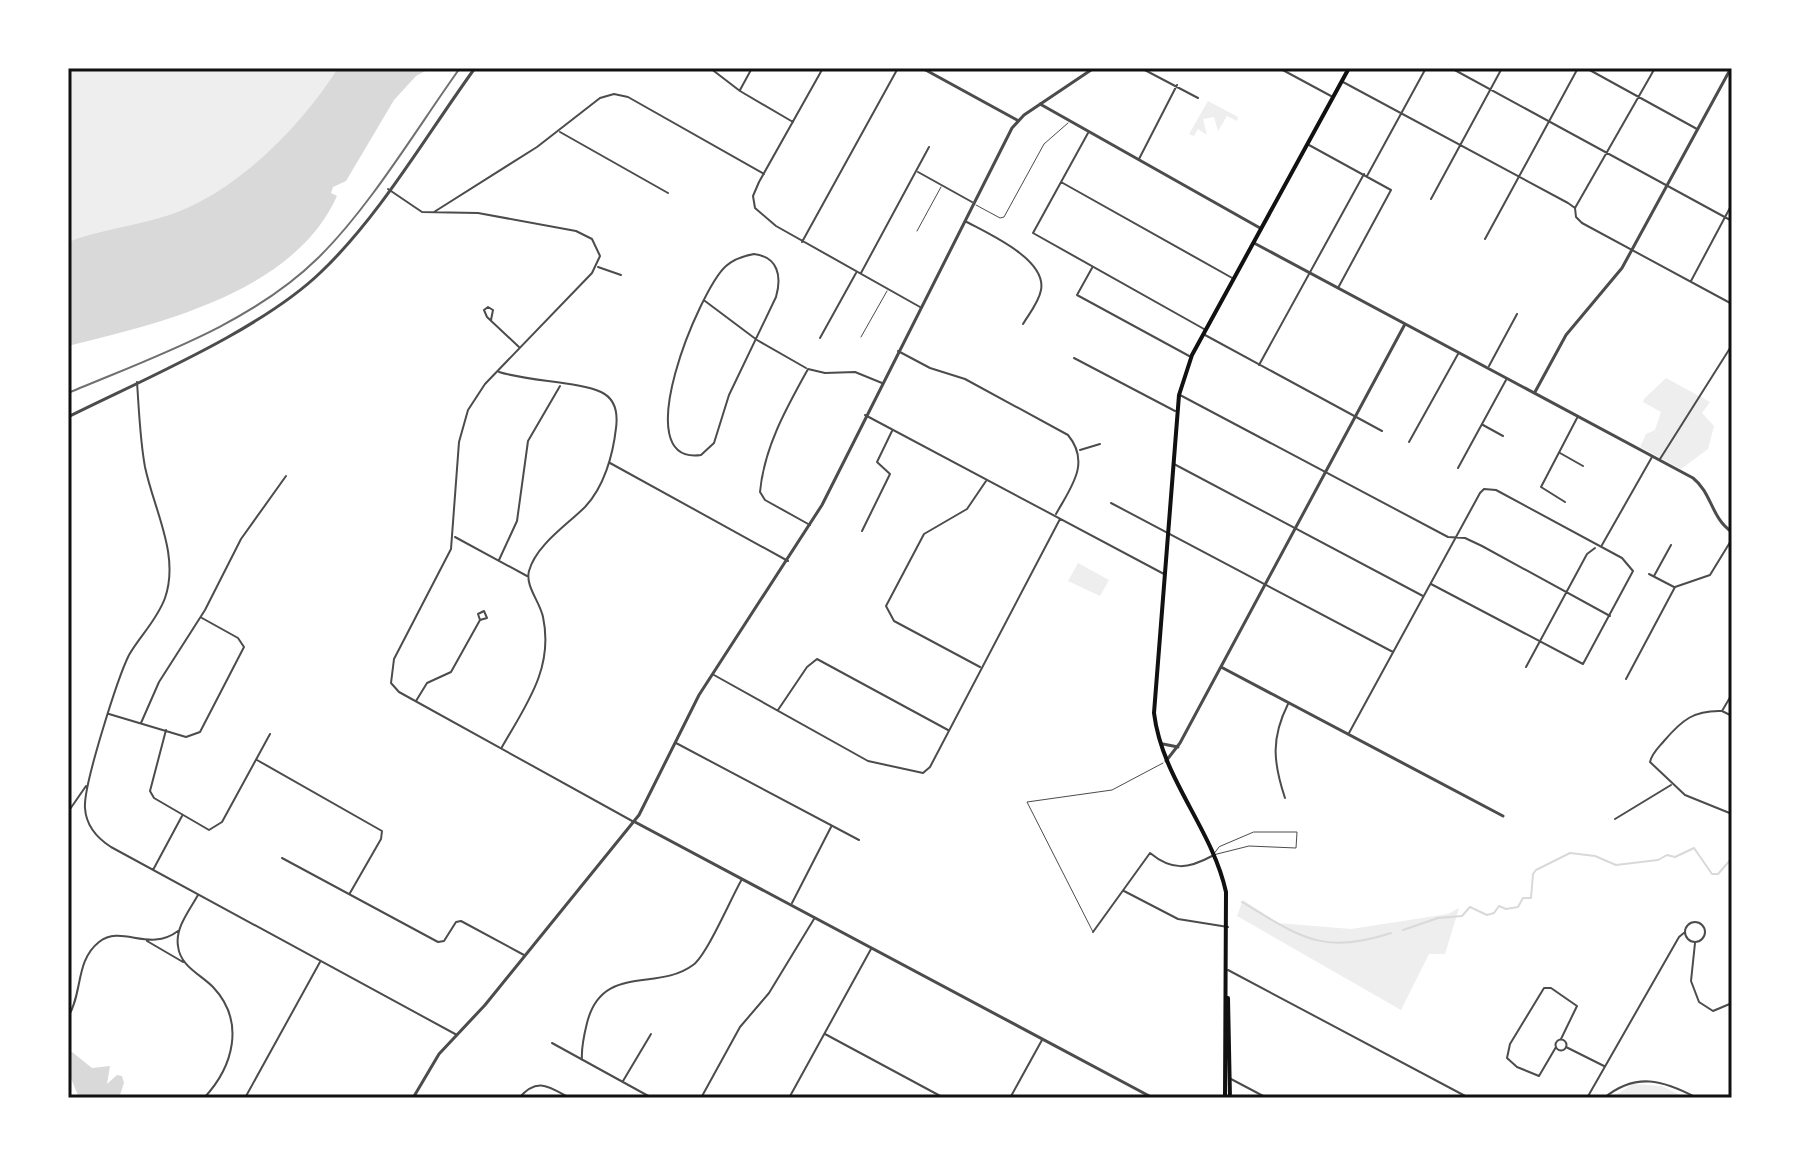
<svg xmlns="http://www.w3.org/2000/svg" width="1800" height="1166" font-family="Signika,sans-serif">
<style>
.green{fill:#eee}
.water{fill:#d9d9d9}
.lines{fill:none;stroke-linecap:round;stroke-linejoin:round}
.stream{stroke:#d9d9d9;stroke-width:2}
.service{stroke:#4c4c4c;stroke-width:1}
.minor{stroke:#4c4c4c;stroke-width:2}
.tertiary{stroke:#4c4c4c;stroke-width:3}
.primary{stroke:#111;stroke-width:4}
.rail{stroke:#707070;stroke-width:2}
.neatline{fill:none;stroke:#111;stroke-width:3}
</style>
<rect width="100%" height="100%" fill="#fff"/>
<path class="green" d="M68 68H338C299 128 239 192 169 215 136 226 101 229 68 242Z
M1208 101 1238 117 1237 121 1227 116 1218 131 1214 117 1203 119 1207 135 1198 129 1194 136 1189 134Z
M1666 378 1710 402 1702 413 1714 426 1708 449 1681 469 1640 447 1646 434 1655 430 1661 412 1643 402 1644 399Z
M1078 563 1109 580 1100 596 1068 581Z
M1243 900 1278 923 1351 929 1448 914 1459 908 1445 954H1429L1401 1010 1237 916Z
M1633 1084 1662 1086 1686 1098H1611Z"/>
<path class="water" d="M338 68H431L416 76 394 100 346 181 333 187 331 193 337 196C294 292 161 323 68 346V242C101 229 136 226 169 215 238 192 300 127 338 68Z
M72 1052 92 1068 110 1066 107 1084 117 1075 122 1076 124 1083 119 1098H79L68 1071V1053Z"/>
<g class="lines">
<path class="stream" d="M1242 902C1299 936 1322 956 1391 933
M1403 930 1438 918 1462 916 1470 907 1487 915 1494 913 1499 906 1506 909 1518 907 1523 898H1531L1533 874 1536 870 1570 853 1595 856 1616 865 1658 860 1667 855 1675 857 1694 848 1712 874H1718L1732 858"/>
<path class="service" d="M976 205 1000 218 1004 217 1044 144 1068 123
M917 231 941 187
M861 337 887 291
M1254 832H1297L1296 848 1249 846 1213 855 1219 847Z
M1093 932 1027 802 1112 790 1163 763"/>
<path class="minor" d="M710 68 740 91 793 122
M823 68 759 182 753 196 755 208 776 226 920 307
M1141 68 1198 98
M1279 68 1331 96
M1451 68 1732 221
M1586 68 1697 129
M1343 82 1568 203 1575 208 1576 217 1582 223 1732 304
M740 90 752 68
M560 132 668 193
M1088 133 1033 233 1204 329
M1309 145 1391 190 1338 288
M1139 159 1177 85
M918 172 972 202
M1367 176 1426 68
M1061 182 1234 279
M388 189 422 212 478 213 576 231 592 239 600 256 592 273 485 384 468 410 459 442 451 549 394 659 391 683 399 692 634 822
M1431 199 1502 68
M1575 208 1655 68
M434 212 537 147 600 98 614 94 628 97 764 174
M965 221C987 233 1047 259 1041 290 1039 302 1029 314 1023 324
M1485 239 1578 68
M802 242 898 68
M754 254C778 257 782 276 776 297L729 395 714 443 701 455C625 466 700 289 726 266 734 259 743 256 754 254Z
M598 267 621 275
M1092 268 1077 295 1191 357
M861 273 929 147
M1691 281 1732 204
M705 301 757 340 806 368
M491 320 493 310 488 307 484 310 487 317 519 347
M1205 335 1382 431
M820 338 856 273
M898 351 930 368 965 379 1068 435C1091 463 1071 487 1056 514
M1074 358 1175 411
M1259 365 1364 174
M1489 366 1517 314
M499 372C527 381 580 382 601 392 616 399 618 413 616 428 613 455 604 487 585 507 567 525 536 545 529 571 525 586 540 602 543 617 554 668 526 705 502 747
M137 382C139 410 140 440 145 467 154 510 180 555 165 598 157 620 140 636 129 655 118 677 83 786 85 808 86 825 97 838 111 847L457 1035
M1180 395 1448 537 1465 538 1482 546 1610 616
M865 415 1164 574
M1483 425 1503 436
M1409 442 1458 354
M1080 450 1100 444
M1560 453 1583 466
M1660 459 1732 345
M610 463 788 561
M1174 464 1423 596
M1458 468 1506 380
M1565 502 1541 487 1577 418
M1111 503 1393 652
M810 525 765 500 760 492C764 447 787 407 808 369L825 373 855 372 882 383
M862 531 890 474 877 462 892 431
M455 537 527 576
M1602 545 1652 457
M499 560 517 521 528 441 560 386
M1649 574 1674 587
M1654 576 1671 545
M980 667 894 621 886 606 924 534 967 509 986 481
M1526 667 1587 554 1595 548
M714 675 868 761 923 773 930 767 1060 519
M1626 679 1675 587 1710 575 1732 539
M1732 694 1722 711 1732 716
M416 701 427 683 451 672 480 620 487 618 484 611 478 614 480 620
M778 710 807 667 817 659 948 730
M1722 711C1694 710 1682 720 1664 741 1658 748 1652 753 1650 762L1685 795 1732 814
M109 714 186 737 200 732 244 647 238 638 202 618
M141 723 159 682 205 610 241 539 286 476
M166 730 150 791 154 798 209 830 222 822 270 734
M1349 733 1480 493 1484 489 1496 490 1622 558 1633 571 1583 664 1431 584
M676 743 859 840
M257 760 382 831 381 839 350 893
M1285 798C1273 762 1271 738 1288 704
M68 812 86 786
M1615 819 1671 785
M282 858 438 942 444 941 456 922 461 921 524 955
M153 870 182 816
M1124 891 1178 919 1228 927
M198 895C189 911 175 928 178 946 180 966 200 974 213 987 246 1022 233 1067 204 1098
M792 903 831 827
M1685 932a10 10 0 1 1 20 0a10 10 0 1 1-20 0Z
M1093 932 1150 853C1172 871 1188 869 1212 856
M147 941 183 962
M1695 943 1691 981 1699 1002 1713 1011 1732 1003
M1228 970 1469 1098
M68 1017C83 993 75 961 99 942 122 924 149 953 178 931
M825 1034 944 1098
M1555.5 1045a5.5 5.5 0 1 1 11 0a5.5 5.5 0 1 1-11 0Z
M552 1043 652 1098
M1556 1047 1539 1076 1517 1067 1507 1058 1510 1044 1544 988H1551L1577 1006 1561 1039
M1566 1047 1604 1066
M582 1060C581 1048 584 1035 587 1023 602 963 657 992 693 965 707 955 731 898 742 879
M1231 1079 1267 1098
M623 1081 651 1034
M245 1098 320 962
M519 1098C537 1077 548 1086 570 1098
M701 1098 740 1027 769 993 814 919
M789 1098 871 949
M1010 1098 1042 1040
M1587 1098 1679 937 1685 932
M1604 1098C1636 1072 1663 1080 1697 1098"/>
<path class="tertiary" d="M922 68 1017 120
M1040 104 1260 228
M1254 243 1693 478C1712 493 1711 518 1732 532
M1535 392 1566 335 1622 268 1731 68
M68 417C144 379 261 330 321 272 380 216 427 134 475 68
M1221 667 1503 816
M1163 744 1178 747
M1166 761 1180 743 1405 324
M635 822 1153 1098
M413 1098 439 1054 485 1005 639 815 699 695 822 505 1012 128 1024 115 1094 68"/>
<path class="primary" d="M1228 998 1230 1098
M1225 1098 1226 892C1212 828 1162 779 1154 713L1179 395 1192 355 1349 68"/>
<path class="rail" d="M68 393C153 357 251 324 318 258 370 207 417 128 460 68"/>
</g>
<rect width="1800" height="1166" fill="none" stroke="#ffffff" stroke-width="140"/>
<rect x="70" y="70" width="1660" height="1026" class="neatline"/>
</svg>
